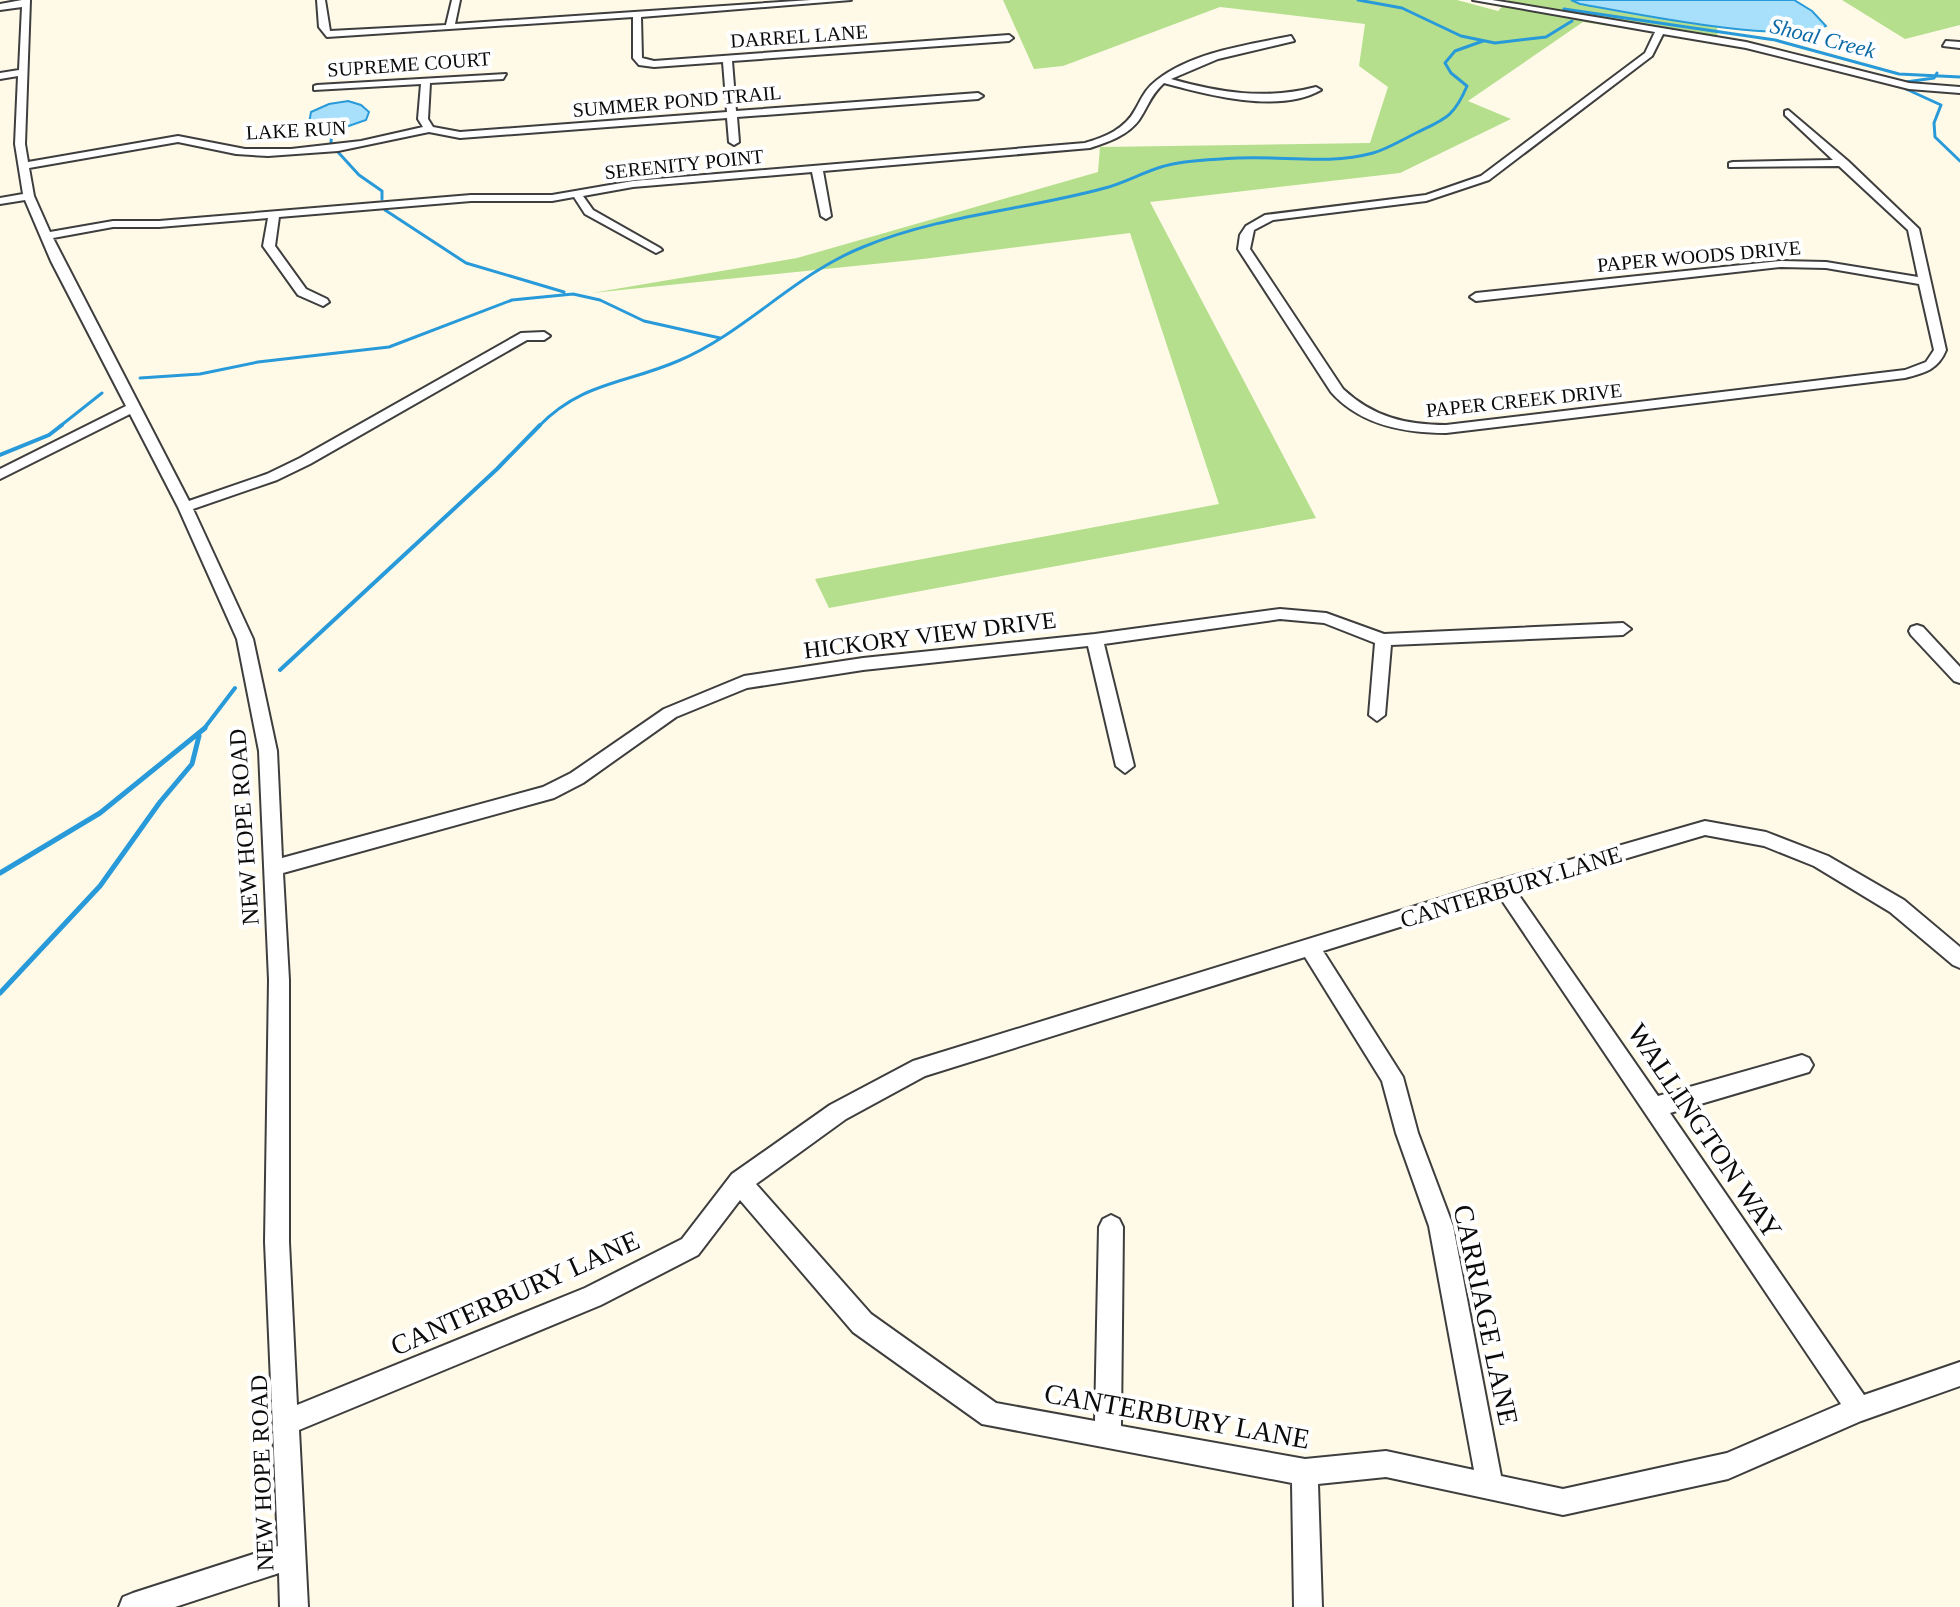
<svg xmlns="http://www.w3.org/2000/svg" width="1960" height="1607" font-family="'Times New Roman',serif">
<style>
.forest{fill:#b5df8d}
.water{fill:#a8e0fc;stroke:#289ad9;stroke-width:2}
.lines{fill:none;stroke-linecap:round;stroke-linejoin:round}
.stream-far2{stroke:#289ad9;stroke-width:3}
.stream-far1{stroke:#289ad9;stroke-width:4}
.stream{stroke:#289ad9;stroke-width:5}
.minor-casing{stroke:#3e3e3e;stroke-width:4}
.minor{fill:#fff;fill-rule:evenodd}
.labels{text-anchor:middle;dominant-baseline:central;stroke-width:8;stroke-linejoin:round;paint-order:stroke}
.far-street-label{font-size:20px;fill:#0b0b0b;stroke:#fff}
.far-water-label{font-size:22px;font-style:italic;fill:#0a69a6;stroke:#fff}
.street-label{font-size:24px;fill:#0b0b0b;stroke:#fff}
.near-street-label{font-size:28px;fill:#0b0b0b;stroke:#fff}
</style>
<rect width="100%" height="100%" fill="#fffae8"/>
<path class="forest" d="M1003 0H1457L1498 11 1508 0H1687L1717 26 1718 43 1583 22 1468 101 1511 119 1400 173 1150 202 1316 518 829 608 815 579 1219 504 1130 233 923 259 592 293 797 258 1098 172 1100 147 1370 143 1388 87 1359 66 1365 24 1220 7 1063 66 1034 69Z
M1842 0H1960V25L1905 39Z"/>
<path class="water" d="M1571 0H1794L1812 11 1826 26C1791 46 1626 12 1580 4Z
M348 101 361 105 369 112 366 120 343 128 308 129 311 112 329 104Z"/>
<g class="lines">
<path class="stream-far2" d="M1358 0 1402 8 1461 36 1495 43 1546 37 1572 21
M1564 9 1775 40 1899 74 1960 77
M1906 82 1934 78 1937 73
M1906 89 1941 105 1934 123 1935 137 1960 161
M331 143 332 130
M337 151 359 175 382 191V199
M385 210 466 263 564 292
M573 294 600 300 644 321 720 338
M140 378 200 374 258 362 389 347 512 300 573 294
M59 427 102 393
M538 427C581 382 625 384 678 361 745 333 795 274 863 247 940 215 1025 210 1105 188 1128 182 1150 168 1173 164 1194 160 1218 159 1240 158 1284 156 1329 165 1373 153 1387 149 1402 140 1416 133 1445 119 1454 117 1467 86L1451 73 1445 63 1455 51 1483 41"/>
<path class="stream-far1" d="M0 455 49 435 62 425
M280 670 497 469 540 425
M203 730 235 688"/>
<path class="stream" d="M0 873 100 813 205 728
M0 993 100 886 160 802 192 764 199 736"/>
<g class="minor-casing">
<path id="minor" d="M22 0H30L25 144 28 162 178 136 245 149H291L361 141 423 127 418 119 421 84 314 90V86L317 85 506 74 503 79 430 83 428 119 433 127 460 132 727 112 723 62 654 67 639 65 633 58V17L327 37 319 27 317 0H325L330 31 446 25 452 0H460L455 24 811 0H851L641 17 642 58 654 61 1009 35 1013 38 1009 41 732 61 736 111 978 93 983 96 978 99 737 117 739 142 734 145 729 142 727 118 460 138 429 132 338 151 268 156 236 154 178 142 29 168 34 196 50 232 113 221H159L471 195H552L633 181 1085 143C1105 137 1125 129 1135 110 1142 98 1145 89 1157 80 1193 52 1247 45 1291 36L1294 41 1218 59 1171 79C1220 93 1266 100 1316 87L1321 90C1279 114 1208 95 1164 83 1150 96 1149 105 1139 120 1127 136 1108 142 1090 148L823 171 831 216 826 219 821 216 812 172 633 187 583 196 593 210 660 248 662 250 656 253 585 214 574 197 552 201H471L279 217 275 246 306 289 327 299 329 302 323 306 298 295 263 246 268 218 159 227H113L53 238 189 501 267 474 300 458 521 333 544 332 550 336 544 340H527L310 464 277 480 193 509 253 639 277 751 282 858 543 787 571 773 664 709 744 676 863 658 1095 634 1280 609 1326 613 1384 634 1623 623 1631 629 1623 635 1391 645 1385 715 1377 721 1369 715 1375 643 1324 623 1280 619 1104 644 1134 766 1125 773 1116 766 1088 646 863 670 747 688 676 717 583 783 554 798 283 873 289 980V1242L297 1405 585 1288 682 1239 732 1174 830 1105 913 1061 1503 879 1705 821 1766 832 1828 856 1904 900 1960 947V968L1953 965 1890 912 1814 866 1764 846 1705 835 1516 891 1658 1096 1802 1055 1809 1058 1813 1065 1809 1072 1670 1113 1864 1395 1960 1362V1386L1861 1421 1728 1479 1563 1515 1386 1477 1318 1484 1322 1607H1294L1292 1483 982 1424 853 1332 740 1200 698 1255 601 1305 299 1430 308 1607H280L279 1573 175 1607H119L123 1597 133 1593 278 1546 265 1242 269 980 259 751 237 639 178 507 130 414 0 479V469L126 406 51 261 25 200 0 204V198L23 194 15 144 18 76 0 79V73L19 70 22 7 0 10V4ZM1499 896 1841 1404 1727 1453 1563 1489 1501 1476 1453 1226 1418 1133 1403 1077 1323 951ZM1305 957 1382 1081 1396 1133 1429 1226 1474 1470 1386 1451 1305 1459 1121 1426 1123 1227 1119 1219 1111 1215 1103 1219 1099 1227 1095 1421 996 1403 871 1314 756 1184 846 1119 925 1076Z
M1473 0H1492L1746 42 1909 83 1960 87V93L1909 89 1746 48 1663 34 1652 56 1489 180 1426 201 1273 220 1254 230 1250 249 1343 389C1373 417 1406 425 1446 425L1905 370 1926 362 1934 350 1919 284 1826 268 1781 267 1476 301 1470 297 1476 293 1781 261 1826 262 1918 277 1908 230 1839 166 1729 167V163L1733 162 1833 160 1785 115V111L1788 110 1848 161 1919 229 1946 350C1938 370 1924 373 1905 378L1446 433C1404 433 1360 425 1331 392L1238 249 1240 235 1246 226 1265 215 1426 195 1481 176 1645 53 1655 32Z
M1946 41 1960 42V48L1943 46Z
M1917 625 1923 627 1960 667V683L1954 681 1911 635 1909 631 1911 627Z"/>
</g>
<use href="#minor" class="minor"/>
</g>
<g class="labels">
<g class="far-street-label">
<text transform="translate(799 36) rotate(-4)">DARREL LANE</text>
<text transform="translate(409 64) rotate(-4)">SUPREME COURT</text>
<text transform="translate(677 101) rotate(-5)">SUMMER POND TRAIL</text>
<text transform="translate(296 130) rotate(-3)">LAKE RUN</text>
<text transform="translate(684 164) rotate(-6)">SERENITY POINT</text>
<text transform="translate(1699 256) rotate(-5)">PAPER WOODS DRIVE</text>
<text transform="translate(1524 400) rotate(-6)">PAPER CREEK DRIVE</text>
</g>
<g class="far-water-label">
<text transform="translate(1823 38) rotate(14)">Shoal Creek</text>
</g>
<g class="street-label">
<text transform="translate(930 635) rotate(-7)">HICKORY VIEW DRIVE</text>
<text transform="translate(244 827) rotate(-94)">NEW HOPE ROAD</text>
<text transform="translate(1511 887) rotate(-17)">CANTERBURY LANE</text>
<text transform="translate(262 1473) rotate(-92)">NEW HOPE ROAD</text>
</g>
<g class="near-street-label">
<text transform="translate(1705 1131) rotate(56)">WALLINGTON WAY</text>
<text transform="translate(515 1293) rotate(-24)">CANTERBURY LANE</text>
<text transform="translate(1486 1315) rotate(78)">CARRIAGE LANE</text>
<text transform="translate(1177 1416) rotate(10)">CANTERBURY LANE</text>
</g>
</g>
</svg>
